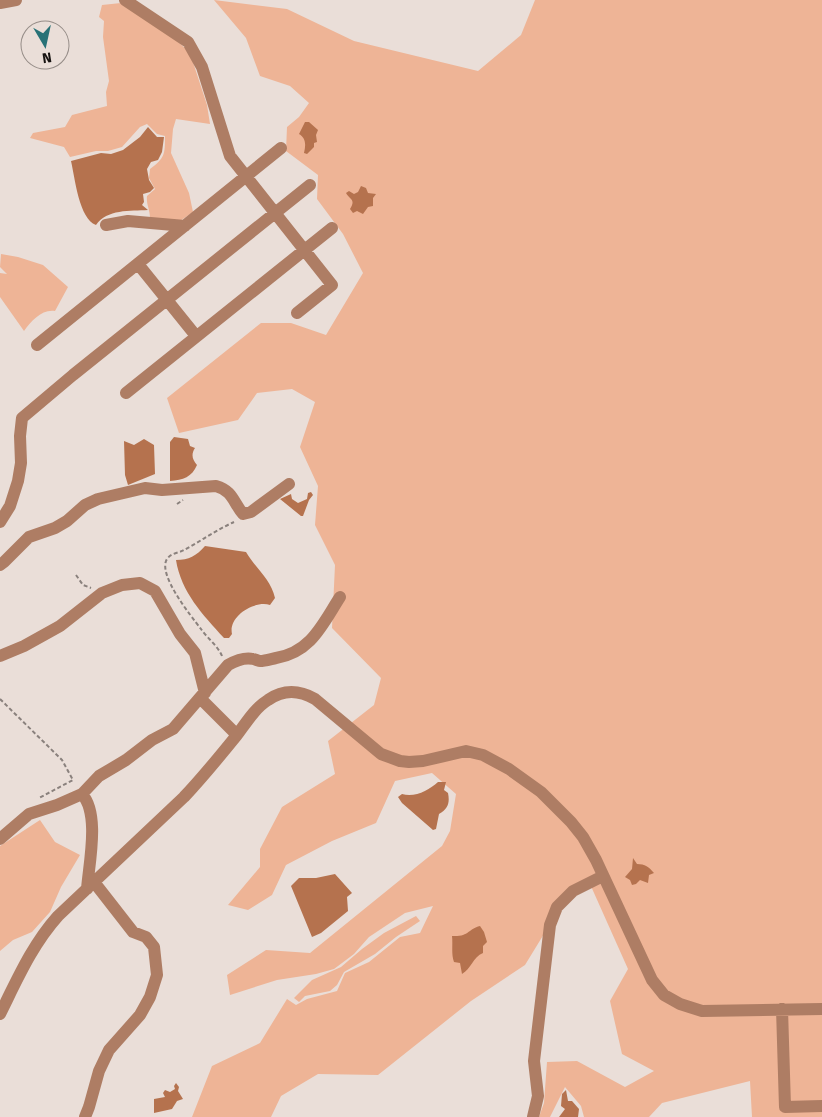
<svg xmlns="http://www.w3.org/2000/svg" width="822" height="1117" font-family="'Fira Sans',sans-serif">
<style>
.green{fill:#eeb496}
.water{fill:#b5724e}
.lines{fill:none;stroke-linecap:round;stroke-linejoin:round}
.path{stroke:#8a817d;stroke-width:2;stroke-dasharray:4 2.5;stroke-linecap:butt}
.minor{stroke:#ae7d64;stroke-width:12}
</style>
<rect width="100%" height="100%" fill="#eaded8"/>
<path class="green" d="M214 0 287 9 354 41 478 71 521 35 535 0H822V1117H752L750 1081 662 1103 649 1117H584L581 1106 565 1087 550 1117H539L544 1103 547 1062 577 1061 625 1087 654 1071 622 1054 610 1001 628 969 590 884 566 898 525 965 471 1001 378 1075 318 1074 281 1096 271 1117H192L212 1066 260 1043 287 999 296 1005 307 999 337 991 345 973 369 962 400 937 420 933 433 906 405 913 369 937 354 954 334 969 316 974 277 980 230 995 227 975 266 950 310 953 442 846 450 831 456 794 432 773 395 781 376 823 332 841 286 865 272 895 248 910 228 905 260 867V849L282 807 335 774 328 741 374 705 381 678 332 628 335 565 315 525 318 486 300 447 315 402 292 389 257 393 238 420 179 433 167 398 261 323H291L326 335 363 273 343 234 317 199 318 175 286 151 287 127 299 117 309 103 290 86 260 76 246 38Z
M121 3 171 35 190 53 207 105 210 124 176 119 173 129 171 153 189 193 193 212 180 221 150 218C150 210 146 204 147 196L155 189 149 178 150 169C165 158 165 154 165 136L157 134 147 124 140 127 122 147 108 151H96L70 157 64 147 30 138 33 133 65 127 72 115 107 106 106 92 109 81 103 37 104 21 99 17 102 5Z
M1 254 18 257 43 265 68 287 55 311C42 309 31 321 24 331L0 297V273L7 274 0 267Z
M40 820 55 842 80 855 61 887 50 912 32 932 13 940 0 951V846Z
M416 916 420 921 396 937 375 954 344 972 337 985 330 991 305 996 299 1002 294 998 312 980 341 967 362 949 384 933Z"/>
<path class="water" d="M305 122H309L318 130 316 135 317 142 314 143V147L307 154 304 153C306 145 306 138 299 134Z
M148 127 157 137H164L162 152 158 160 151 162 147 169 149 180 154 188 150 192 143 194 144 202 142 205 148 210C130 211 107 209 96 225 79 219 75 178 71 161L101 153 111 154 123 150 140 137Z
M361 186 366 188 368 193 376 194 373 198V206L368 207 363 214 357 211 353 213 350 209C356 199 350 200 346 193L349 191 354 194 358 192Z
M174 437 188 439 190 446 195 448C191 454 192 459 197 465 192 477 183 480 170 481V442Z
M144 439 154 445 155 474 128 485 125 475 124 441 134 445Z
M311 492 313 495 309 500 303 516H301L280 499 291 494 292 499 298 503 307 499 308 493Z
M205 546 246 552C256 569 271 579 275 598L270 605C255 600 228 616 232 634L229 638H224C203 615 181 592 176 560 189 560 196 556 205 546Z
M438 782H446L444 790 448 793C450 803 448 809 439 814L436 829 433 830 402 803 398 797 402 794C415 798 429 790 438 782Z
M633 858 637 864C645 864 649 867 654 873L649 875 648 883 640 880 636 884 632 885 630 880 625 877 632 869Z
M335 874 352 893 347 897 348 911 321 933 312 937 291 886 299 878H316Z
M480 926 484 932 487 942 483 946V953C473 957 471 969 462 974L460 963 454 962C451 954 453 945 452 936 469 937 468 929 480 926Z
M176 1083 179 1087 178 1091 183 1099 177 1101 172 1109 154 1113V1099L165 1097 163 1093 165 1090 170 1092 175 1089 174 1086Z
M566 1090 568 1101H572L579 1109 578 1117H559L565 1109 561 1106 562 1094Z"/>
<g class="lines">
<path class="path" d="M177 504 183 500
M76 575 83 585 91 588
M222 656C218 646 207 638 201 629 191 616 157 574 167 559 171 553 179 553 184 550 201 541 216 530 234 522
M0 699 62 760 73 780 39 798"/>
<path class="minor" d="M125 0 188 42 202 67 230 156 332 285 297 313
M0 3 16 0
M106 225 128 221 185 226
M138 264 196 336
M37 345 281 148
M126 393 332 228
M0 522 10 506 18 481 21 463 20 436 22 418 73 375 310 185
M0 565 4 562 29 537 55 528 67 521 85 505 98 499 145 488 162 490 216 486C233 491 233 502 243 514L251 512 289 484
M0 656 24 646 60 626 102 593 122 585 140 583 155 591 180 634 195 653 205 693
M200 698 237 735
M82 794C100 814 89 863 87 889
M0 839 29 814 57 805 82 794 99 776 126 760 152 740 173 729 228 665C235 661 244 657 253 659 254 659 259 661 260 661 265 661 271 659 276 658 311 652 322 625 340 597
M782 1009 785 1107 822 1106
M0 1014C17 980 32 945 58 916L184 797C203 777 220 756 237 735 246 723 255 708 268 700 284 689 299 690 315 699L381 754 400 761 409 762 423 761 466 751 483 755 509 769 541 792 571 822 583 837 596 860 652 980 664 995 680 1004 702 1011 822 1009
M85 1117 89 1107 99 1071 109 1050 140 1015 150 997 157 975 154 947 146 937 133 932 94 882
M533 1117 538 1096 534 1061 550 925 557 907 573 891 603 876"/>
</g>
<g transform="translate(45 45) rotate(171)"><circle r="24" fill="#eaded8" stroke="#968d88"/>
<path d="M0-4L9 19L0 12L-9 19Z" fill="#287277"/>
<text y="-8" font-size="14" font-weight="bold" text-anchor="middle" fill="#171311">N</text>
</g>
</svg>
